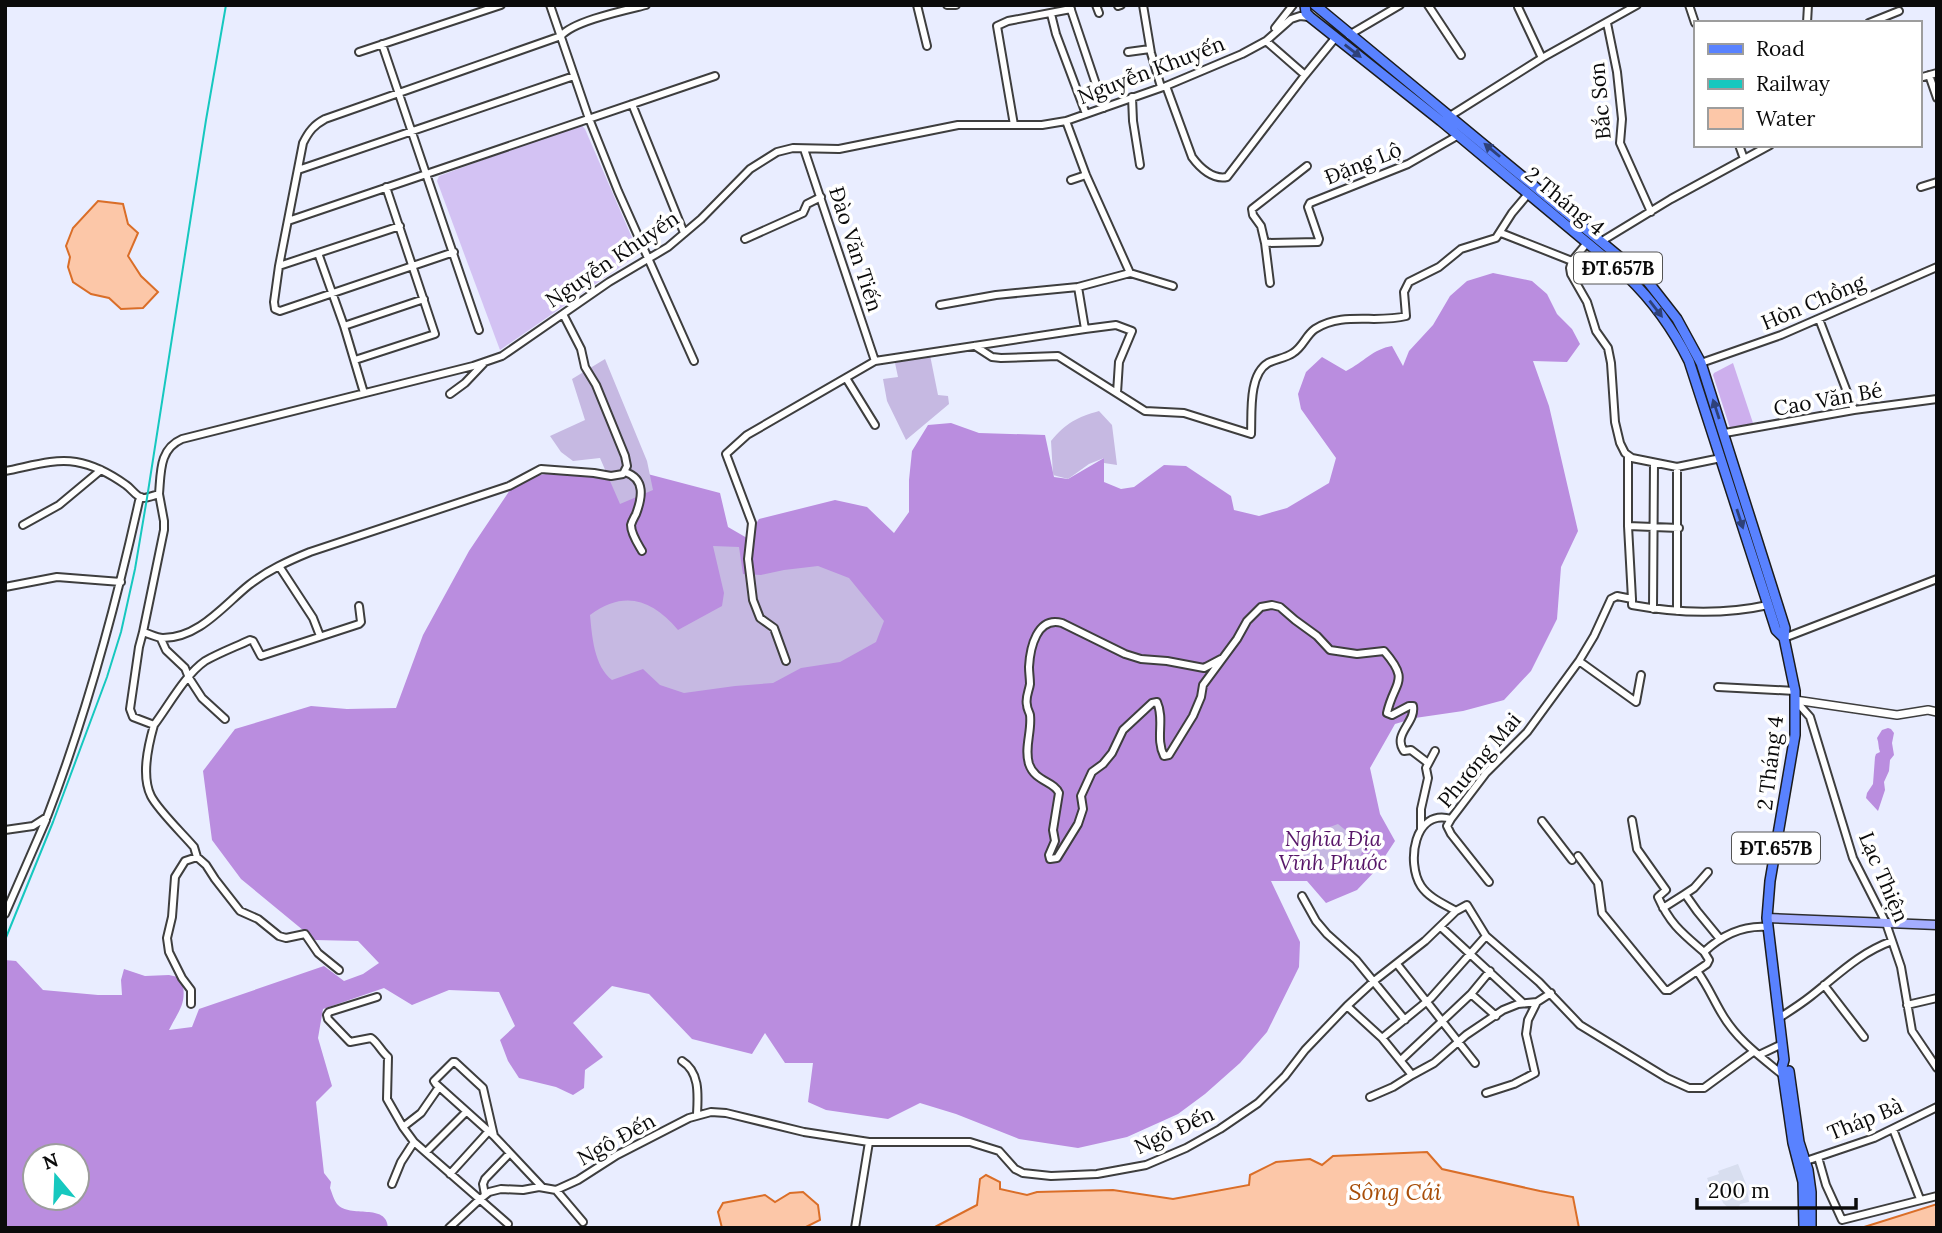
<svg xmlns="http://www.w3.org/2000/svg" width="1942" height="1233" font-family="Lora,serif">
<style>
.green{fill:#cdafed}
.forest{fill:#ba8ddf;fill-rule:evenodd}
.cemetery{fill:#c6b9e2}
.pitch{fill:#d3c2f3}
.plaza{fill:#d8deef}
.water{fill:#fcc7a8;stroke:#da6e28;stroke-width:2}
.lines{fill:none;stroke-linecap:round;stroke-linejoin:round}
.minor-casing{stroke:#3e3e3e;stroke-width:10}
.tertiary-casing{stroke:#3e3e3e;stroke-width:10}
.secondary-casing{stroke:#2d2d2d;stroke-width:11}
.primary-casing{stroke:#1c1c1c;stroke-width:12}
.minor{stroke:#fff;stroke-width:6}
.tertiary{stroke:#fff;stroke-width:7}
.secondary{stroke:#a4aeff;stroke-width:8}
.primary{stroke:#5982ff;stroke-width:9}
.rail{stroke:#16c8bf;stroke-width:2}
.oneway{fill:#2e4179}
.labels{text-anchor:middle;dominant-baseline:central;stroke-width:7;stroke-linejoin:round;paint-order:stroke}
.shield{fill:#fff;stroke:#545454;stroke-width:2}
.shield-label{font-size:19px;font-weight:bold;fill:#0b0b0b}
.street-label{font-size:21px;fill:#0b0b0b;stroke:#fff}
.park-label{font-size:21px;font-style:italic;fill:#571668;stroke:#fff}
.water-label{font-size:23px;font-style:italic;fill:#a84e09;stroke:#fff}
</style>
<rect width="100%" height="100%" fill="#e9edff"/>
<path class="green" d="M1733 363 1754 426 1730 428 1713 375 1714 373Z"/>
<path class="forest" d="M1493 273 1532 281 1547 294 1557 314 1572 329 1580 344 1567 362 1533 361 1549 406 1578 531 1561 567 1557 619 1531 671 1504 700 1463 711 1415 718 1395 724 1370 768 1380 814 1395 841 1376 870 1357 890 1326 903 1307 881H1271L1300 942 1299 967 1267 1032 1240 1063 1205 1094 1178 1114 1127 1137 1078 1148 1019 1139 956 1114 920 1103 888 1119 826 1110 808 1102 813 1063H785L765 1033 752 1054 692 1039 649 994 612 986 573 1023 603 1057 585 1070 584 1088 573 1095 556 1087 519 1078 508 1061 500 1040 515 1026 499 992 449 990 412 1005 384 988 323 1009 318 1038 332 1086 316 1102 324 1173 331 1182 330 1188C332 1193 334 1200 337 1204 350 1219 387 1202 388 1228H5V960L16 961 43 990 98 995H122L121 980 124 969 145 976 169 975 182 978C187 1005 180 1008 169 1030L192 1027 199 1009 324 966 344 981 363 974 379 963 358 941 315 940 241 879 212 840 203 771 235 729 311 706 347 709 396 708 423 635 469 551 514 484 520 478 578 469 640 472 720 493 728 527 747 538 759 519 835 500 867 507 894 533 909 512V480L912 451 928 425 951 423 979 433 1045 435 1054 477 1068 479 1104 458V482L1121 489 1134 487 1164 465 1186 466 1231 496 1234 510 1259 516 1287 508 1329 483 1336 458 1301 409 1298 394 1306 372 1322 357 1346 371C1364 362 1373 349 1392 346L1403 366 1409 351 1433 325 1450 296 1467 281ZM35 1156H77V1198H35Z
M1888 728 1891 729 1894 733 1892 743 1894 755 1890 760 1889 771 1884 782 1885 790 1878 811 1866 798 1867 793 1873 784 1875 757 1876 754 1880 752C1878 747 1879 743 1877 738L1882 730Z"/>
<path class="cemetery" d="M930 355 938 395 948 396 949 404 906 440 887 401 883 379 898 377 895 363Z
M605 359 647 461 653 490 620 504 600 458 573 461 561 452 550 436 585 420 572 379Z
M1099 411 1112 425 1117 465 1104 463V458L1089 464 1068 479 1053 475 1051 441C1066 423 1077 417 1099 411Z
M713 546 739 547 743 574 761 575 784 570 818 566 849 578 884 621 876 642 840 662 801 668 773 683 735 686 684 693 660 685 643 669 612 680C594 666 592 636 590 615 624 590 652 599 678 630L722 606 724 593Z
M1338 824 1349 833 1365 838C1364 862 1342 886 1317 869 1309 863 1302 852 1295 844L1324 829Z"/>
<path class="pitch" d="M581 124 585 129 639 254 500 350 437 181 439 176Z"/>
<path class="plaza" d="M1738 1164 1746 1184 1749 1202 1740 1204 1738 1210H1731L1723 1203 1718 1187 1706 1190V1187L1709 1183 1707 1178 1719 1174 1718 1171Z"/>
<path class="water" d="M98 201 123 204 128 224 138 233 128 256 141 276 158 292 143 308 121 309 109 298 91 294 73 282 68 267 70 257 66 246 73 228Z
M1427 1152 1442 1169 1540 1191 1573 1197 1579 1228H933L977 1205 980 1179 986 1175 1000 1182V1189L1027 1195 1037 1192 1113 1190 1173 1199 1249 1185 1250 1175 1276 1162 1310 1159 1322 1165 1333 1156Z
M803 1192 818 1205 820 1220 804 1228H722L718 1212 723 1203 765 1195 775 1202 790 1193Z
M1937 1204V1228H1861Z"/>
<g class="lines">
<g class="minor-casing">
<path id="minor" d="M550 5 588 116 618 191 694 361
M917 5 927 46
M947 5H956
M1096 5 1099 13
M1143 5 1151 53 1161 87
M1428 5 1461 55
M1689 5 1695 23
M1118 6 1121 5
M1070 7 1104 108
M1518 7 1542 58
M1051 14 1056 34 1086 114
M1607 23 1617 72 1622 119 1620 143 1651 212
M1807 23 1808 5
M1869 23 1899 11
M1275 28 1293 5
M1349 35 1400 5
M382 44 479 330
M359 52 501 5
M1128 52 1150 49
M1305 75 1336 37
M1929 75 1937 98
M1919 78 1937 73
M1166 86 1192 157C1200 168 1213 180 1227 177L1305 75 1266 41
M1132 97 1133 121 1140 165
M632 104 684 233
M1450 116 1542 58 1637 5
M1014 125 997 26 1008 21 1071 9
M1739 145 1744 159
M804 149 875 361
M1307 166 1252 209 1253 215 1261 226 1265 243 1318 242 1319 239 1308 207 1310 203 1408 164 1457 136
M298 170 574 76
M1071 180 1086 175
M1921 187 1937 182
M288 221 715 76
M1501 233 1572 261
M745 239 803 213 807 204 821 197
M1602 241 1671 199 1770 145
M1265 243 1270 283
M1587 243 1572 261 1570 268 1571 274 1587 302 1596 331 1608 348 1611 363 1615 422 1620 443 1625 453 1632 458 1677 467 1721 458
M454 252 280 311 275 309 274 302 279 266 303 143C309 131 314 125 325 119L561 36C573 21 626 10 646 5
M318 253 344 326 364 393
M279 266 400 226
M1130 273 1173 286
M940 305 996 295 1078 287
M1819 319 1854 410
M344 326 424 299
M1085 329 1116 325 1132 331 1119 362 1117 393
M975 346 992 357 1001 358 1058 356 1145 411 1184 413 1251 434C1252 414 1248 375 1268 363 1276 359 1286 358 1293 353 1303 347 1306 335 1315 329 1343 311 1376 324 1406 316L1404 292 1409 282 1439 267 1461 249 1496 238 1512 213 1528 194
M355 360 435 334 386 187
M1701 363 1781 335 1937 267
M846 378 875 425
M450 394 465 383 484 363
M1725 433 1854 410 1937 399
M5 471C28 467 53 458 76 462 94 465 112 475 126 485 132 489 136 497 143 498 148 498 155 495 159 494 161 472 159 449 182 439L473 366 502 356 609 282 668 247 701 219 750 169 777 152 793 148 839 149 958 125H1042L1066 121 1166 86 1242 54 1266 41 1291 19 1300 16 1309 17
M625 472C646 479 642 498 636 514 634 518 632 521 631 525 631 534 638 544 642 551
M159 494 164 521V530L143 632C150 634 157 638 163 638 199 638 224 605 249 585 268 570 288 561 310 552L509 486 541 469 594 473 611 476 623 474 627 466 625 456 596 385 585 367 581 349 563 314
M23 525 59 505 101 470
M1628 526 1679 528
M279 566 313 618 320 636
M5 587 57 577 121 582
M1632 599V605C1676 613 1723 615 1768 605
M1653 609 1654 463
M1677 611V467
M143 632 139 647 130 709 133 717 154 725C148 746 141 776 151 796 158 810 183 834 194 847L197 857 185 861 175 877 172 917 167 938 169 952 182 978 191 990V1004
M1784 638 1937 579
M161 639 166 650 185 668 189 678 202 698 225 719
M1221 659 1204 668 1167 661 1141 659 1125 654 1062 623C1037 616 1030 648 1029 667 1029 673 1030 678 1030 684 1029 691 1025 698 1027 705 1027 709 1029 711 1030 715 1032 732 1024 747 1029 764 1035 782 1054 781 1059 793L1053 830 1055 841 1049 855 1050 859 1057 858 1078 824 1083 809 1081 796 1092 772 1103 764 1112 753 1123 730 1152 703 1157 702C1165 720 1155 738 1164 756L1169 755 1193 716 1201 697 1203 685 1237 639 1247 621 1261 607 1272 605 1280 607 1295 620 1317 636 1330 650 1357 654 1384 651C1411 682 1394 681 1387 713L1392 715 1409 706H1413C1416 723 1392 734 1404 751L1411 750 1428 763
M786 661 774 628 760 618 753 600 748 559 752 523 726 454 747 435 875 361 1085 329 1078 287 1130 273 1086 175 1066 121
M1579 661 1636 702 1641 675
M1718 687 1795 691
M1795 700 1810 717 1853 858 1886 923 1901 967 1912 1031 1937 1068
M154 725C169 705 185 675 205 661 219 653 235 647 250 640L253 641 261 656 359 624 361 622 359 606
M1451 819C1414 808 1406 863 1421 886 1429 898 1444 904 1456 911
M1632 820 1637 849 1666 890 1658 897C1670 924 1682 933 1704 952
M1542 821 1572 860
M1421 829V809L1428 778 1426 768 1435 751
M5 830 33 826 47 817C87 713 115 609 139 501L141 497
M1578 856 1598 883 1602 913 1665 990H1669L1707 964 1709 960 1704 952C1722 935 1744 925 1768 927
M197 857 206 865 215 879 240 911 258 919 279 936 286 938 305 934 318 953 339 970
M1708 872 1694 888 1685 894 1697 911 1720 939
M1489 882 1451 834 1447 826 1451 819 1486 773 1527 732 1579 661 1594 636 1611 599 1617 596 1632 599 1628 526V456
M1302 896 1316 921 1327 934 1356 960 1405 1020
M1663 908 1685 894
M5 914 46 820
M1441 927 1523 1003
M1397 964 1475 1063
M1697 971C1708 986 1713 999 1722 1014 1737 1040 1761 1057 1783 1075
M1824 985 1864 1037
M1471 994 1496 1016
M377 997 329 1012 327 1015 328 1019 350 1042 371 1038C378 1043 381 1051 388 1057L387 1099 403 1127 414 1142 508 1224
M1907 1005 1937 998
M1347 1006 1382 1038 1412 1075 1434 1063 1466 1035 1503 1010 1518 1004 1537 1002 1551 993
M1779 1018C1790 1011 1801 1004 1811 996 1838 975 1859 953 1892 941
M1382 1038 1431 998 1486 936
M1759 1055 1782 1044
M1401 1060 1471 994 1490 971
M682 1061C700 1072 698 1095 697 1114
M1486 1093 1514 1084 1535 1073 1526 1034 1528 1020 1537 1002
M1370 1097 1393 1087 1412 1075
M403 1127 421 1113 439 1087
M1893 1129 1920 1199
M494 1136 483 1088 455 1062H453L434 1081 436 1084 494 1136 542 1187
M426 1152 466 1112
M1818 1157 1826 1185 1842 1220 1937 1196
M1806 1161 1874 1138 1937 1107
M450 1174 488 1132
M392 1184 401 1162 414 1142
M556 1190 583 1222
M485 1195 483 1184 485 1179 509 1154
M449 1228 479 1200 489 1192 501 1189 523 1190 539 1187 556 1190 578 1180 617 1155 689 1118 711 1112 726 1113 804 1132 869 1142H970L999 1151 1015 1169 1023 1173 1051 1176 1097 1174 1146 1165 1186 1148 1220 1129 1258 1103 1285 1076 1305 1050 1347 1006 1374 981 1425 941 1456 911 1467 905 1486 936 1539 982 1580 1025 1667 1078 1689 1088H1704L1753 1052
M855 1228 869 1142"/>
</g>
<g class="tertiary-casing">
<path id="tertiary" d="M1795 700 1897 715 1928 710 1937 712"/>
</g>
<g class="secondary-casing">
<path id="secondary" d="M1767 918 1937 925"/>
</g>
<g class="primary-casing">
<path id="primary" d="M1305 5 1306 13 1310 17 1441 121 1627 276C1653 301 1673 329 1689 361L1768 605 1776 630 1784 638
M1315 5 1645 278 1677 319 1701 363 1785 628 1784 638 1795 691V735L1770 881 1767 918 1784 1060 1782 1067 1793 1143 1803 1182 1804 1228
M1789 1071 1799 1142 1808 1170 1811 1192V1228"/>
</g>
<use href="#minor" class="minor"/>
<use href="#tertiary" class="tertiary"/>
<use href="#secondary" class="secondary"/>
<use href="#primary" class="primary"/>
<path class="rail" d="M5 940 53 822 107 677 121 632 135 569 147 498 206 120 226 5"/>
</g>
<defs><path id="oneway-solid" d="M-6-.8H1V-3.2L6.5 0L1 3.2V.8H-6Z" transform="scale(1.75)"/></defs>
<g class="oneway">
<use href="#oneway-solid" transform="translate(1353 51) rotate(38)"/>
<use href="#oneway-solid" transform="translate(1492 150) rotate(-140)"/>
<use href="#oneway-solid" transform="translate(1656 309) rotate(52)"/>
<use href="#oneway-solid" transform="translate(1716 409) rotate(-108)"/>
<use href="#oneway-solid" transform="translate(1740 519) rotate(72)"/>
</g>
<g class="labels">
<g class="shield">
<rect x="1574" y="252.5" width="88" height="31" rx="5"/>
<rect x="1732" y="832.5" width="88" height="31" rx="5"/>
</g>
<g class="shield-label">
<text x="1618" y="268">ĐT.657B</text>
<text x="1776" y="848">ĐT.657B</text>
</g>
<g class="street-label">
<text transform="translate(1151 70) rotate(-21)">Nguyễn Khuyến</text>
<text transform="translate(1600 101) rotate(-95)">Bắc Sơn</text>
<text transform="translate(1363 163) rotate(-22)">Đặng Lộ</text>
<text transform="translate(1565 201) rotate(39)">2 Tháng 4</text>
<text transform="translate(856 249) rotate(72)">Đào Văn Tiến</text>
<text transform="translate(612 259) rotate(-34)">Nguyễn Khuyến</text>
<text transform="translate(1813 302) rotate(-23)">Hòn Chồng</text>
<text transform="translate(1828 399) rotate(-10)">Cao Văn Bé</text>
<text transform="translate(1479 760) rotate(-50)">Phương Mai</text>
<text transform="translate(1770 763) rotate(-83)">2 Tháng 4</text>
<text transform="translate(1884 877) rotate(67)">Lạc Thiện</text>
<text transform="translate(1865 1119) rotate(-22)">Tháp Bà</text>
<text transform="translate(1174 1130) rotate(-25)">Ngô Đến</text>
<text transform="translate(616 1139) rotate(-29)">Ngô Đến</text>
</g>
<g class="park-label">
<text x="1333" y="838">Nghĩa Địa<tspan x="1333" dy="24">Vĩnh Phước</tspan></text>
</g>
<g class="water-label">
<text x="1395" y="1191">Sông Cái</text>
</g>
</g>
<rect width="1942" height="1233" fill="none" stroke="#0b0b0b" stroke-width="14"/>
<rect x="1694" y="21" width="228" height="126" fill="#ffffff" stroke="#9d9d9d" stroke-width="2"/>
<rect x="1708" y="44" width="35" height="10" fill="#5982ff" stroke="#9d9d9d" stroke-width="2"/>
<text x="1756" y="56" font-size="21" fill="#0b0b0b">Road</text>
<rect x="1708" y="79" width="35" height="10" fill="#16c8bf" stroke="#9d9d9d" stroke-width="2"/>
<text x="1756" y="91" font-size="21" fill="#0b0b0b">Railway</text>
<rect x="1708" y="108" width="35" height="21" fill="#fcc7a8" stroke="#9d9d9d" stroke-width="2"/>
<text x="1756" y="126" font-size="21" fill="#0b0b0b">Water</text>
<g transform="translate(56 1177) rotate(341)"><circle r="33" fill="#ffffff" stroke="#9d9d9d" stroke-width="2"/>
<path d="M0-5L12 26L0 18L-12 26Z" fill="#16c8bf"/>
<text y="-10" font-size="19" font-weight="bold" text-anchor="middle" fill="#0b0b0b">N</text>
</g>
<path d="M1697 1198v10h159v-10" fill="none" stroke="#0b0b0b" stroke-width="3.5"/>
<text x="1708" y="1198" font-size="21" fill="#0b0b0b" stroke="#ffffff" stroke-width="5" paint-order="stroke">200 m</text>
</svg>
